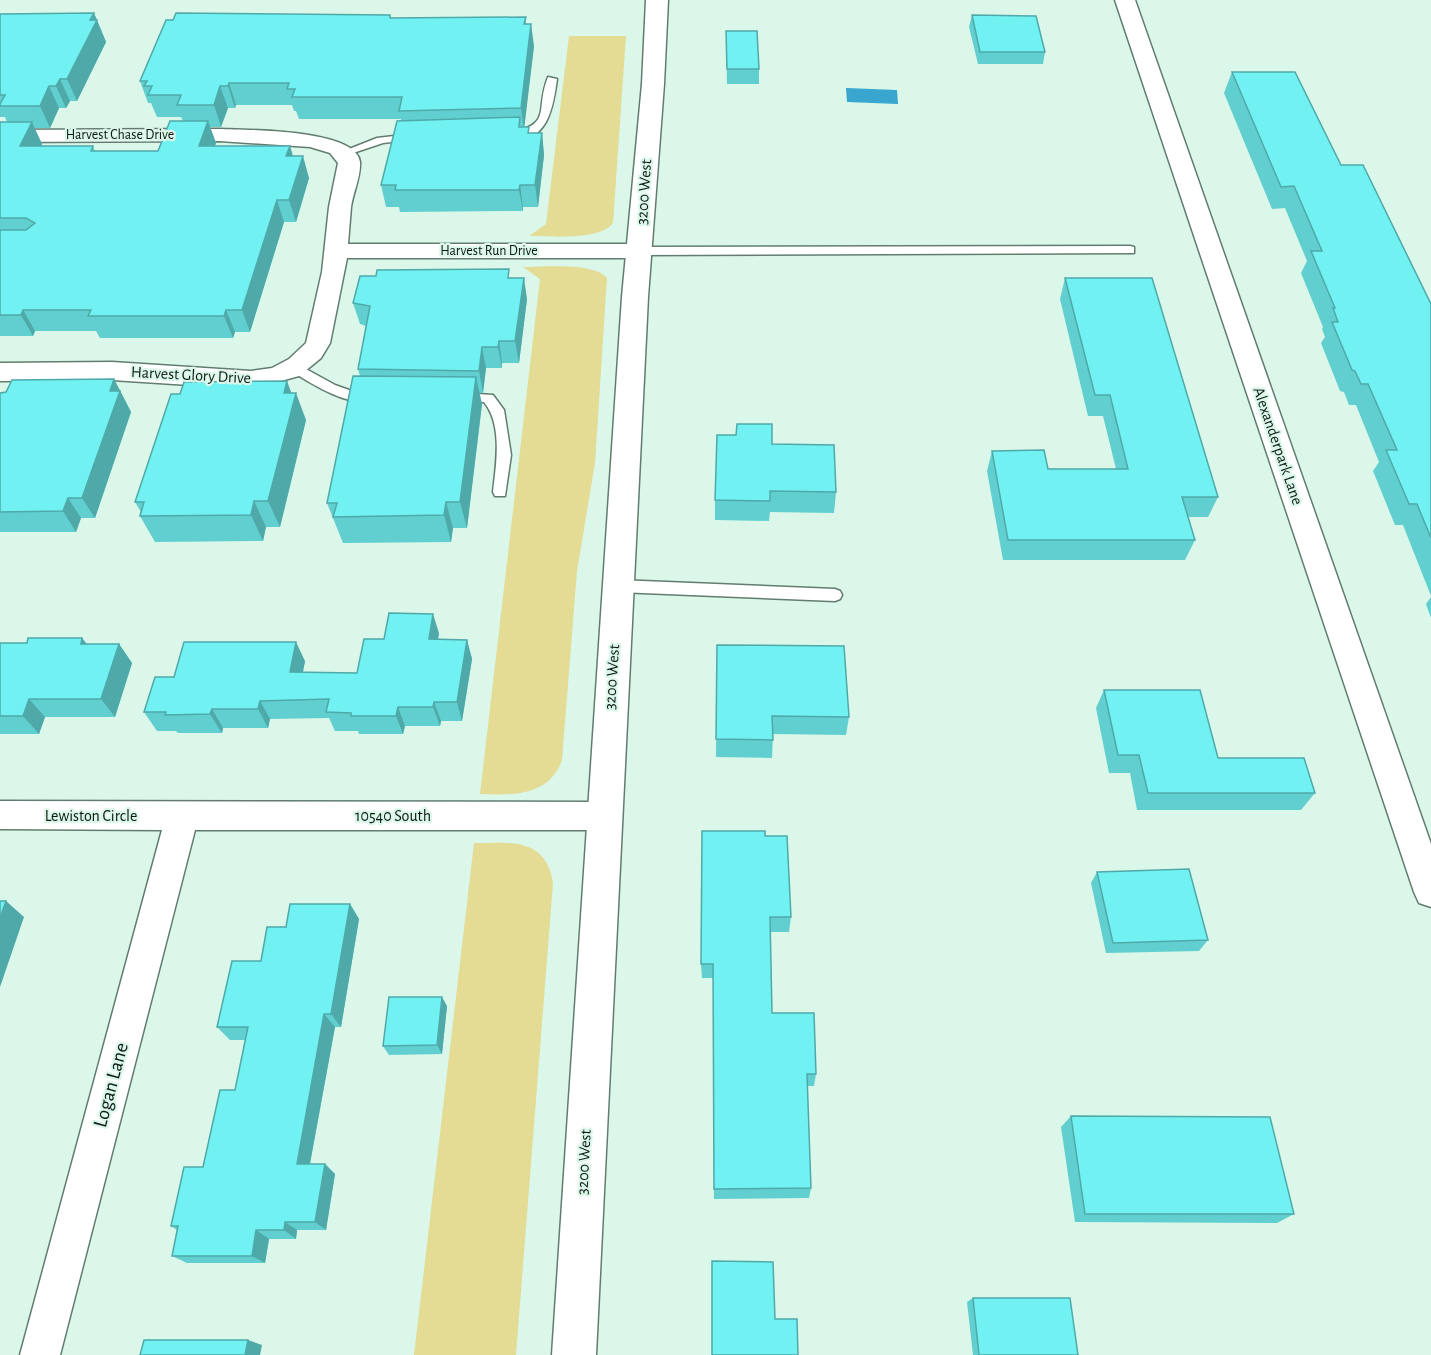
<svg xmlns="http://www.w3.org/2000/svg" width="1431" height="1355" font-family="'Alegreya Sans',sans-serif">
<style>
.green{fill:#e4db95}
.water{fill:#38a6ce}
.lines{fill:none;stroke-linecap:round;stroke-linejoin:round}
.service-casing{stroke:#627d70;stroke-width:3}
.minor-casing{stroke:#627d70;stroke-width:3}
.tertiary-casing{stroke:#627d70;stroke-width:3}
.service{fill:#fff;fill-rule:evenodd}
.minor{fill:#fff;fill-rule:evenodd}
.tertiary{fill:#fff;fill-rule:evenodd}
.wall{fill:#61cfcf}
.shaded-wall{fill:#4fa9a9}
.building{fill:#71f1f1;stroke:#4fa9a9;stroke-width:1.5}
.labels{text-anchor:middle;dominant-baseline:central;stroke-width:4.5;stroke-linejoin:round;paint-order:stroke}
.far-street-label{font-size:14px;fill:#0e1813;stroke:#daf7e9}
.street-label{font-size:16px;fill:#0e1813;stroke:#daf7e9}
.near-street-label{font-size:20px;fill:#0e1813;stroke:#daf7e9}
</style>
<rect width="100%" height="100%" fill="#daf7e9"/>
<path class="green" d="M569 36H626L613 223C600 241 550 236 529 236L546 224Z
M523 267C543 267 594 262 607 278L595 463 577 571 562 760C549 797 512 795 480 794L540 279Z
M474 843C510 843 546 837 553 883L516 1355H414Z"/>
<path class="water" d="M846 88 897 90 898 104 847 102Z"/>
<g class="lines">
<g class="service-casing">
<path id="service" d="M548 77 557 79C553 109 547 146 506 139V135C555 123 534 112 548 77Z
M411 134 415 135V139L383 143 344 156 339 153 377 138Z
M1130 246 1134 247V253L640 255 634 251 640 247Z
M295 363 335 385 349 390 374 394 375 397C360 414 305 381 291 370L289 367 291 364Z
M462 393 493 395 504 410 511 455 505 496H495L493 492C496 465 503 425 484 402L457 400 456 397Z
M618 580 835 589 840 591 842 595 840 599 835 601 618 592 613 590 611 586 613 582Z"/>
</g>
<g class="minor-casing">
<path id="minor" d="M1115 0H1135L1431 844V907L1419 903 1414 892Z
M219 129C245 130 357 129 360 162 361 176 353 193 351 207 350 219 349 231 348 244H640L648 246 652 251 648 256 640 258H347L330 343 321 358 299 376 251 389 112 380 0 381V363L112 362 251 371 272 368 289 359 306 343 322 272 329 207 338 163 330 153 310 147 219 141 0 142V130Z
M0 801 603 802 614 806 619 816 614 826 603 830H195L60 1355H20L162 830 0 829Z"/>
</g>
<g class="tertiary-casing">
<path id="tertiary" d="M646 0H668L664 84 648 297 596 1355H552L622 297 642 84Z"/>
</g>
<use href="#service" class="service"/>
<use href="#minor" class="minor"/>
<use href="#tertiary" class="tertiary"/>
</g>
<path class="wall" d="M94 13 106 42 77 101H70L66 108H59L50 128H34L42 144 41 146H93L95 151H158L183 121 181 117H157L151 103H148L140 81 390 15 391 18 526 17V24L534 46 524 127H529V133H542L544 155 538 207H523V211L400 212 399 207H386L381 185 401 121V119H299L296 111H294L292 105H236L235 108H228L221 127H210L216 143 215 146H290L293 156 309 178 296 222H284L250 332H235L233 338H100L96 331H35L33 336H0V122H7L5 117H0V14Z
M972 15 1045 52 1043 64H978L969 27Z
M726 31 759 69V84H727Z
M1232 72 1341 165 1431 304V596L1403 525H1395L1373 471 1379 462 1356 405H1349L1344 392 1340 391 1321 343 1325 337 1322 329 1323 327 1301 273 1307 261 1285 208 1272 209 1224 93Z
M510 278 527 299 519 363H502V368H486L483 393H479L482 404 467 528H453L451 542 343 543 327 503 360 376 358 369 366 326 360 324 353 303Z
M1065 278 1218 497 1208 517H1188L1195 540 1185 560H1003L987 471 992 451 1048 469H1116L1103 416H1088L1060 299Z
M114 379 131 412 95 518H81L76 532H0V393Z
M291 393 306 420 280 527H266L263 541 155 542 140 516 141 512 135 502Z
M772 444 836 492 834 513 770 512 769 521 715 520V500Z
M1431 597V618L1426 604Z
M439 633 438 639 467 640 472 659 462 721H441L440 726H405L403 734H359L358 731H335L329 718 270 719 268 728H223L222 733H178L176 731H157L144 712 174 677 305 661 303 672 357 673 384 639Z
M82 638 87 644H119L132 663 115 717H45L39 734H0V643H27Z
M717 645 849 717 846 735 773 734 772 758 716 757Z
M1104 690 1218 758 1315 793 1301 810H1137L1130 773H1109L1096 708Z
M765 836 791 917 789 932H770L772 1013 816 1074 814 1086H807L811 1188 809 1198 714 1199 713 978H702L701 964Z
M1097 872 1208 940 1199 951 1106 953 1091 883Z
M350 904 359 919 341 1027H335L310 1164H325L335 1174 326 1230H297L296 1239H269L265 1263H187L172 1256 177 1230 171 1226 203 1167 235 1090 245 1040H230L217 1027 261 961 286 927Z
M447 1006 442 1054 389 1055 383 1046Z
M1071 1116 1294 1214 1277 1223 1075 1222 1061 1127Z
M973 1298 1078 1355H973L967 1302Z"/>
<path class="shaded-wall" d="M94 13 106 42 77 101 67 79Z
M531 24 534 46 524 130 521 108Z
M60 79 70 101 66 108 56 86Z
M229 83 236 105 235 108 228 86Z
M49 86 59 108 50 128 40 106Z
M220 86 228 108 221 127 214 105Z
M208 121 216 143 208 168 199 146Z
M32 122 42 144 31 168 20 146Z
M542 133 544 155 538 207 535 185Z
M290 146 296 168 286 156Z
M303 156 309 178 296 222 289 200Z
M520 185 523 207V211L519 190Z
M277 200 284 222 250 332 242 310Z
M524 278 527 299 519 363 515 341Z
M23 310 35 331 33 336 21 315Z
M226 310 235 332 233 338 224 316Z
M499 341 502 363V368L498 347Z
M482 347 486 368 483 393 479 371Z
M476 377 482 404 467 528 460 502Z
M114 379 131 412 95 518 82 498 110 391Z
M287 381 294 400 296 393 306 420 280 527 268 501 284 393Z
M68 498 81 518 76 532 63 511Z
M254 501 266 527 263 541 251 515Z
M446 502 453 528 451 542 444 515Z
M433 614 439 633 435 658 429 639Z
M82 638 96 657 81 644Z
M467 640 472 659 462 721 457 702Z
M296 642 305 661 299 691 290 672Z
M119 644 132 663 115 717 101 699Z
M29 699 45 717 39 734 23 716Z
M260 701 270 719 268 728 258 709Z
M434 702 441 721 440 726 433 707Z
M398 707 405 726 403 734 396 716Z
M212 709 223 728 222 733 210 714Z
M6 901 24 917 0 987V918Z
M350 904 359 919 341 1027 331 1014Z
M442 997 447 1006 442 1054 437 1045Z
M324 1014 335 1027 308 1174 297 1164Z
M325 1164 335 1174 326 1230 315 1222Z
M285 1222 297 1230 296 1239 284 1230Z
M256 1230 269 1239 265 1263 252 1256Z
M248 1340 262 1345 260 1355H245Z"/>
<path class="building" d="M94 13 90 20H97L67 79H60L56 86H49L40 106H0V104L5 95H0V14Z
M176 13 390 15V18L526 17 524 24H531L521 108 399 111 402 97H292L295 89H287L289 83H229L228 86H220L214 105H177L181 95H148L152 86H144L147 81H140L166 20H173Z
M972 15 1036 16 1045 52H980Z
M726 31H757L759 69H727Z
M1232 72H1295L1341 165H1363L1431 304V538L1417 504H1409L1386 450H1397L1368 384H1361L1355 371 1352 370 1332 322H1338L1333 308H1335L1311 251H1322L1294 186 1281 187Z
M520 117 519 127H529L528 133H542L535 185H520L519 190H395L396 185H381L397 121Z
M170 121H208L199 146H290L286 156H303L289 200H277L242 310H226L224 316H88L91 310H23L21 315H0V230H26L35 223 26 218H0V122H32L20 146H93L91 151H158Z
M509 269 508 278H524L515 341H499L498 347H482L479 371 358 369 370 306 353 303 360 276H376L377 270Z
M1065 278H1152L1218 497H1182L1195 540H1008L992 451 1044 450 1048 469H1128L1110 395H1095Z
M353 376 476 377 460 502H446L444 515 333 517 337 503H327Z
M114 379 110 391H120L82 498H68L63 511 0 512V393L6 392 12 380Z
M287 381 284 393H296L268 501H254L251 515 140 516 144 502H135L171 394H180L184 382Z
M737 424H772V444L834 445 836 492 770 491V501L715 500 717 435H736Z
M389 613 433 614 429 639 467 640 457 702H434L433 707H398L396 716H351V713L326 712 329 699 260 701 258 709H212L210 714 165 715 166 712H144L155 677H174L184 642H296L290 672 357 673 364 639H384Z
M28 638H82L81 644H119L101 699H29L23 716H0V643H27Z
M717 645 844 646 849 717 772 716 773 740 716 739Z
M1104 690H1200L1218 758H1304L1315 793H1148L1139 755H1118Z
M702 831H765V836H787L791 917H770L772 1013H814L816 1074H807L811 1188 714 1189 713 964H701Z
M1189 869 1208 940 1113 943 1097 872Z
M0 901H6L0 918Z
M290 904H350L331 1014H324L297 1164H325L315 1222H285L284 1230H256L252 1256H172L178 1226H171L184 1167H203L220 1090H235L248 1027H217L232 961H261L267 927H286Z
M389 997H442L437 1045 383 1046Z
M1071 1116 1270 1117 1294 1214H1085Z
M712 1261 773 1262 775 1319H797L798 1355H712Z
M973 1298H1070L1078 1355H979Z
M144 1340H248L245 1355H140Z"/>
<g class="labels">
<g class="far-street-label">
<text x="120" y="135">Harvest Chase Drive</text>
<text x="489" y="251">Harvest Run Drive</text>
</g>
<g class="street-label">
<text transform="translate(644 192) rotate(-86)">3200 West</text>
<text transform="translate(191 375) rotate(3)">Harvest Glory Drive</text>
<text transform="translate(1278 446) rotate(71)">Alexanderpark Lane</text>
<text transform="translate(612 677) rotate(-86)">3200 West</text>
<text x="91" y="816">Lewiston Circle</text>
<text x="393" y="816">10540 South</text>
<text transform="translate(584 1162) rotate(-87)">3200 West</text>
</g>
<g class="near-street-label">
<text transform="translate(111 1085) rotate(-75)">Logan Lane</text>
</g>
</g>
</svg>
